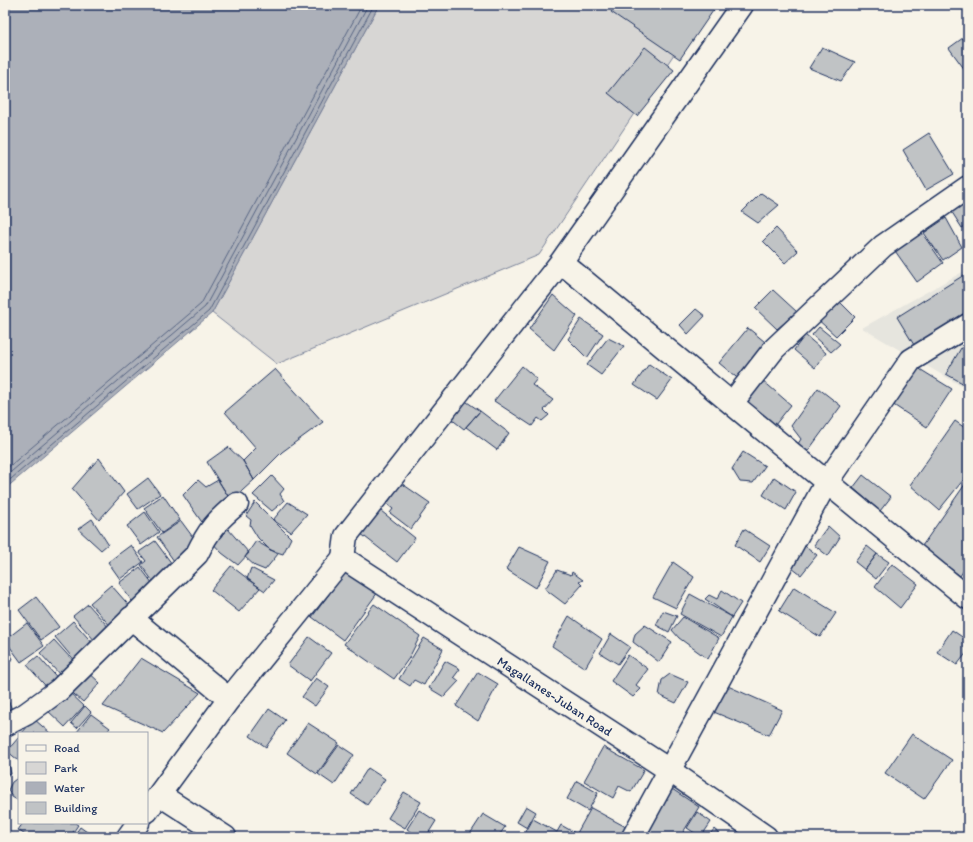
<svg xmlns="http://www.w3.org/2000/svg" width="973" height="842" font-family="Itim,sans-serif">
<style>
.built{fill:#e6e5de}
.green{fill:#d7d6d4;stroke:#798299}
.water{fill:#acb0b9;stroke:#727c95}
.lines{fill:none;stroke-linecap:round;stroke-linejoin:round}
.shore{stroke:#556382;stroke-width:1}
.building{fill:#c0c3c5;stroke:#1b2f5e}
.minor-casing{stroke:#1b2f5e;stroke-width:25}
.major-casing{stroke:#1b2f5e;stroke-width:25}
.minor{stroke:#f7f3e8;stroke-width:22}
.major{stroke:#f7f3e8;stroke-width:22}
.labels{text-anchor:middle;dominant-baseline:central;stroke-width:4;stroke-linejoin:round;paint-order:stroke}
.street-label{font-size:13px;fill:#1b2f5e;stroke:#f7f3e8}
</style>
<rect width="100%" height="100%" fill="#f7f3e8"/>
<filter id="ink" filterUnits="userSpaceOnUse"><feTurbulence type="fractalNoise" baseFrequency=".025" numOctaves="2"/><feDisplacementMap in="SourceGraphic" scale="8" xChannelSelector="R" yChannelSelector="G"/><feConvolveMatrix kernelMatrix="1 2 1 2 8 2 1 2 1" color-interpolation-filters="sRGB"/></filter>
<g filter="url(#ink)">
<path class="built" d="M968 269V390L862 328Z"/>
<path class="green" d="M379 5H707L539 255 277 364 212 313Z"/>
<path class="water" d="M5 5H379L212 313 5 489Z"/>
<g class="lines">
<path class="shore" d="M5 470 201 304 362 5
M5 477 205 307 368 5
M5 484 209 311 374 5"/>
</g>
<path class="building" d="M616 5H717L680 59 611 12Z
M967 35 968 36V74L949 48Z
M645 47 674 70 637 116 608 93Z
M822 47 855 62 841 81 809 68Z
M929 133 954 174 926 190 903 150Z
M761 193 779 205 758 223 742 212Z
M968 195V224L962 228 948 206Z
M946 218 962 247 943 260 924 233Z
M776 228 798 251 785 263 763 241Z
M919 229 943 263 917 282 893 248Z
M964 275 968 282V311L914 345 897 317Z
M773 290 797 312 777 329 755 308Z
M553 295 577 316 554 350 529 329Z
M835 297 855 317 836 336 816 318Z
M696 309 705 316 688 334 680 325Z
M581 319 603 334 587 358 568 339Z
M819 327 840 344 831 352 812 335Z
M748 328 770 346 741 381 719 363Z
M805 335 826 353 815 368 794 350Z
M608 338 624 346 601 375 587 365Z
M961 348 968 352V386L946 374Z
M649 364 672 380 657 400 634 385Z
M522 366 537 379 532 385 553 400 544 410 549 415 542 421 538 418 532 426 494 401Z
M918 368 952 389 927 427 892 404Z
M275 369 323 422 282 452 254 480 243 461 256 448 225 412Z
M761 379 791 405 775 425 744 401Z
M818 388 841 406 805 455 796 447 801 439 791 426Z
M454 393 480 411 464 429 440 410Z
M480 411 509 433 497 450 466 427Z
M955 421 968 430V474L939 510 910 485Z
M228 447 243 461 254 480 231 501 207 462Z
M743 452 765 466 753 483 740 482 732 469Z
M99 458 124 492 99 520 72 489Z
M863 475 891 497 880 511 853 488Z
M272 476 284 489 280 494 284 501 272 511 253 495Z
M774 477 796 492 786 510 763 495Z
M148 478 160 494 138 509 127 494Z
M198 480 206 487 218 480 231 501 206 528 183 495Z
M968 480V564L960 576 922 546Z
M401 483 430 503 411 529 390 513 393 509 387 504Z
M163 495 180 520 162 533 144 508Z
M255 502 291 538 283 554 270 550 258 538 250 525 251 520 246 516Z
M288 502 307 514 291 532 273 520Z
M376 507 415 538 397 562 356 530Z
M145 512 159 532 141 545 127 526Z
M92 519 108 544 101 550 78 529Z
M181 521 198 544 174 561 157 537Z
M221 521 249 553 238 565 222 553 208 538Z
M828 526 840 537 828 556 814 545Z
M744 529 770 546 760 562 735 545Z
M155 541 175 568 155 584 141 565 146 561 139 552Z
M256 541 278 554 265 570 255 566 245 557Z
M803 544 817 555 801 575 788 565Z
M131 545 143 562 120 579 108 562Z
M867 546 877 554 865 570 855 562Z
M519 547 550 561 536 588 506 569Z
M877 554 889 562 876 579 865 570Z
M673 562 694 577 676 608 653 597Z
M892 564 918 584 900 608 875 587Z
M231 566 260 588 239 612 211 590Z
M140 567 156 588 134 604 119 583Z
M251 568 274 580 265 591 247 579Z
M347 570 378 592 343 640 312 617Z
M557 570 571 575 572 572 583 580 579 582 582 585 565 604 545 589Z
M111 585 133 610 112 628 90 603Z
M794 587 836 613 820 637 779 611Z
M722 590 741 603 732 617 705 599 709 595 717 599Z
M690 594 732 617 721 637 680 614Z
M36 597 59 627 41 640 19 610Z
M88 604 110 629 96 642 73 616Z
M374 604 420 636 409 658 394 679 344 644Z
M663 611 677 616 669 632 656 625Z
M569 616 602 639 585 668 552 646Z
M683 617 719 638 708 659 679 638 672 630Z
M73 621 95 646 76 662 55 637Z
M27 623 44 646 21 662 5 640Z
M645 625 672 642 659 662 633 642 635 634Z
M952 630 968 641V651L957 665 937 652Z
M611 634 630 647 618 664 600 653Z
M309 637 331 653 310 681 288 665Z
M424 638 443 649 424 685 414 680 410 686 399 679Z
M54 640 75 663 61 676 40 653Z
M8 649 13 659 5 664V651Z
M628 655 648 669 636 685 641 689 633 697 611 681Z
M38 656 61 682 50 691 27 665Z
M141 658 200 693 163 733 103 706Z
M445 661 460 669 454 677 459 681 444 697 429 688Z
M83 667 100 683 83 702 66 687Z
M478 672 498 684 478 721 456 706Z
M670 674 688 682 676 703 659 695 662 680Z
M316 678 329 687 315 706 302 697Z
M721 683 782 710 769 735 709 710Z
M67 690 84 706 65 727 47 710Z
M5 693 13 712 5 716Z
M85 706 91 712 77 728 71 723Z
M269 709 285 720 266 747 250 736Z
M91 714 110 728 106 733 77 732Z
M34 719 50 733H22Z
M308 723 339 743 317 774 287 753Z
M912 734 952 760 924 799 885 773Z
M19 737V761L7 751Z
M339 745 354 755 334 785 318 774Z
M5 747 11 774 5 776Z
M603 747 644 770 631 792 619 786 613 798 584 781Z
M368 768 385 779 367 805 351 794Z
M19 777V801L12 797 8 790 12 782Z
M577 781 598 793 588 811 567 799Z
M666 785 699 807 680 837H651L640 830Z
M404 792 421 802 405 828 388 818Z
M526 806 536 812 527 828 517 822Z
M591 808 626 827 621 837H584L577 833Z
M419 810 436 821 426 837H419L407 829Z
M697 812 711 822 701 837 687 828Z
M483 814 505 827 498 837H468Z
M533 819 557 832 561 825 582 837H523Z
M23 823H75L78 825 70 837H28L18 830Z
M80 827 94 837H73Z
M714 829 723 837H708Z"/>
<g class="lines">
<g class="minor-casing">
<path id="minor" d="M561 262C697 374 831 487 968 598
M732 403 774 349 883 246 968 187
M343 558 346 536 561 262 742 5
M131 618 229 699
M5 725 26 714 59 690 197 554C208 531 217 520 237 504
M160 795 225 837
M633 837 826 483 911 360 968 325"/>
</g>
<g class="major-casing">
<g id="major">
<path id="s1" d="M147 811 229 699 343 558 669 770 766 837"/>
<path d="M128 837 138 823"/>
</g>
</g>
<use href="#minor" class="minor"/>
<use href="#major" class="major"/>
</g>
</g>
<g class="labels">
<g class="street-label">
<text stroke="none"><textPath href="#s1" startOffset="573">Magallanes-Juban Road</textPath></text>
</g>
</g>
<rect width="973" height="842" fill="none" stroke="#f7f3e8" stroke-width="20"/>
<rect x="10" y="10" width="953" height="822" fill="none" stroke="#1b2f5e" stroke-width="1.5" filter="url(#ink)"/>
<rect x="18" y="732" width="130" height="92" fill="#f7f3e8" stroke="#9fa5b1"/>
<rect x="26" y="745" width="20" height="6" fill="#f7f3e8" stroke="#9fa5b1"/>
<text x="54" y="752" font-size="12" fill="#1b2f5e">Road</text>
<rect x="26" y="762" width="20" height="12" fill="#d7d6d4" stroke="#9fa5b1"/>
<text x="54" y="772" font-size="12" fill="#1b2f5e">Park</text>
<rect x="26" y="782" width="20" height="12" fill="#acb0b9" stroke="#9fa5b1"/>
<text x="54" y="792" font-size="12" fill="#1b2f5e">Water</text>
<rect x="26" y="802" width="20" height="12" fill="#c0c3c5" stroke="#9fa5b1"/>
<text x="54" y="812" font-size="12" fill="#1b2f5e">Building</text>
</svg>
